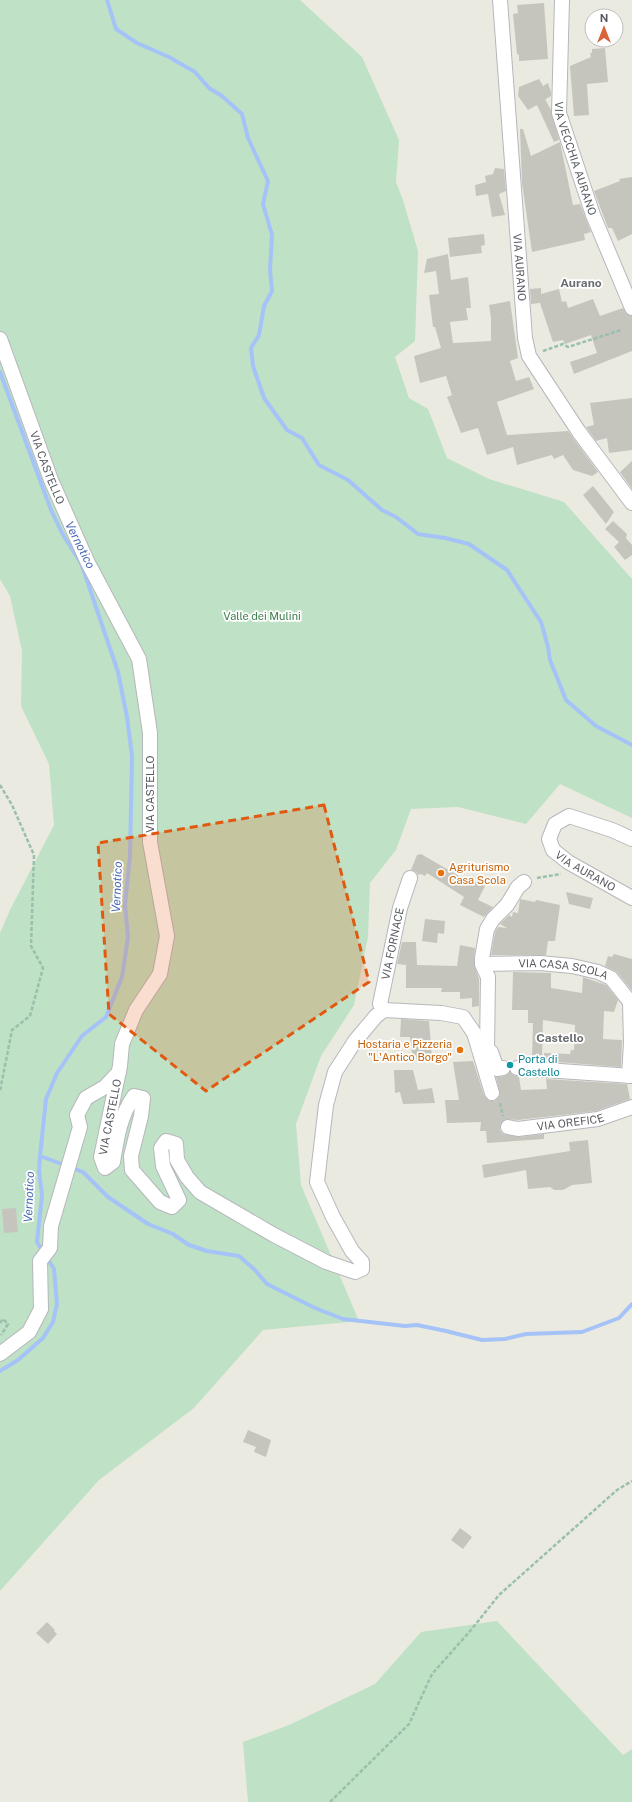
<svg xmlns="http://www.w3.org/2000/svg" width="632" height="1802" font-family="'Public Sans',sans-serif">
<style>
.green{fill:#bfe1c5}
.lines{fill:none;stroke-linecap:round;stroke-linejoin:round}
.stream{stroke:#a5c3f7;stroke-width:4}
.building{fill:#c6c5bd}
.minor-casing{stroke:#b6b7bc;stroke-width:16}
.path{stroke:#99c0ac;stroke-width:2.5;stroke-dasharray:4 2;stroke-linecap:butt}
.minor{stroke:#fff;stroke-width:14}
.marked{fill:#e15910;fill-opacity:0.2;stroke:#e15910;stroke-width:3;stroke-dasharray:8 5;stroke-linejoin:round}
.food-dot{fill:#e8710a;stroke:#fff;stroke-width:1.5}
.culture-dot{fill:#0f9aa8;stroke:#fff;stroke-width:1.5}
.labels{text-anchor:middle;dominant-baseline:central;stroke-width:3.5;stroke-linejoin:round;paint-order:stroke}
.street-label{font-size:11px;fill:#595b60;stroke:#fff}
.park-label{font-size:11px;fill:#3b7d4b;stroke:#fff}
.food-label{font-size:11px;fill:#c56008;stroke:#fff;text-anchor:start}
.culture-label{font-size:11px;fill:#0d838f;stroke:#fff;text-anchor:start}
.neighbourhood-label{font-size:12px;font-weight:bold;fill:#6a6d72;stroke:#fff}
.water-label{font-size:12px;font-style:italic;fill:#4b6bb7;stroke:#fff}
</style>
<rect width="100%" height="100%" fill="#ebeae1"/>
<path class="green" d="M0 0H300L362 57 399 140 396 182 403 200 418 251 415 341 395 357 409 398 428 409 447 458 489 479 564 502 632 579V818L560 784 526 824 458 807 411 809 396 850 370 883 368 937 354 1005 321 1056 296 1124 301 1185 359 1321 263 1330 194 1408 99 1480 0 1591V933L10 910 54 825 49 764 21 706 22 651 10 596 0 579Z
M497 1621 623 1755 632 1749V1802H248L243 1742 289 1725 375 1684 421 1632Z"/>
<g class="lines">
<path class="stream" d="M107 0 116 29 137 43 169 57 195 72 209 88 222 96 242 114 248 138 268 181 263 204 272 235 270 270 272 291 264 306 259 335 251 348 253 366 264 398 287 430 302 438 319 465 348 480 382 510 396 517 418 534 445 538 469 544 507 570 541 622 548 647 550 660 566 700 596 726 632 745
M0 372 51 510 63 535 81 563 118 672 127 717 132 756 130 856 125 905 128 937 122 977 106 1017 82 1036 57 1073 46 1099 40 1156 39 1171 42 1195 37 1242 54 1269 57 1304 53 1322 43 1338 18 1360 0 1371
M40 1156 83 1172 108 1197 148 1224 173 1234 189 1245 207 1251 239 1256 255 1270 267 1284 315 1308 343 1319 405 1326 417 1325 446 1331 482 1340 505 1339 526 1334 582 1332 619 1318 632 1304"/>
</g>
<path class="building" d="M544 3 548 59 519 61V55L517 54 513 14 518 13 517 5Z
M605 48 608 82 587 84 589 115 574 116 570 66 591 57 590 53H592V49Z
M539 79 543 86 548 83 551 92V96L544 100 545 99 551 110 559 140 554 142 537 105 528 110 518 96 519 87Z
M520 129H523L531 156 560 142 573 205 580 204 591 232 584 234 585 240 532 252 522 183Z
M495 168 504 169 506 191 499 194 505 215 492 217 488 194 476 196 475 185 486 182 485 176 493 174Z
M632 177V234L618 241 612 228H608L594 191 620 181 619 179Z
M484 234 485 245 481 246 482 253 450 257 448 238Z
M448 254 451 280 468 277 471 308H466L468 320 450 322 453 343 491 341V318L489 305 510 301 518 358 510 361 516 381 529 377 534 389 497 402 507 435 568 431 598 472 592 476 573 470 563 455 554 459 552 455 517 465 513 447 487 455 478 428 461 433 447 397 452 395 446 376 420 383 414 356 441 348 435 327H433L429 295 439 294 436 271 424 273 427 259Z
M541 288V294L559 289 562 302 566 301 568 308 593 299 600 316 623 308 627 314 632 316V351L574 374 570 362 597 353 591 335 565 344 563 340 553 342 540 303 531 304 530 289Z
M632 398V450L609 453 607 438 596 441 586 427 594 425 590 403Z
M632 461V489L620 472Z
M593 486 614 512 606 524 583 495Z
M613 521 627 534 626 538 632 545V555L625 560 614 547 619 542 605 529Z
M421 854 471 883 472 880 485 886 478 900 493 907 484 917 460 905 464 897 427 873 425 876 421 874 418 875 416 872 411 870 417 855Z
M566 892 593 898 590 909 569 904Z
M520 899 535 902 536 900 560 905 555 941H548L546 955H491L495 932 498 927 507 928 500 924 509 915 512 917 513 912 518 913Z
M425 919 445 921 444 934 438 933 437 943 422 941Z
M402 942H416L417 965 457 966 460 945 475 948 474 964 479 979V1006L472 1007V998L460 999V992H441L442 988H406V965L397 964Z
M614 954 632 959V991L617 972 605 966 608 956 612 957Z
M513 972 551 973V988L582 993 583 977 606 985 618 1000 614 1012 604 1011 603 1039 622 1040 621 1067 544 1061V1053L570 1054 571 1050H574L575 1025 543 1020 542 1058H532L533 1023H528V1010H512Z
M401 1019 429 1021 432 1057 413 1060 410 1037H400Z
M473 1061 484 1095 490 1101H495L500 1095 496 1077 505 1076 510 1072 513 1075 519 1077 521 1090 547 1089 546 1079 627 1084 630 1099 596 1111 518 1120 506 1119 500 1125V1130L503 1134 519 1137 544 1134V1139L487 1143 486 1131H480L481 1122 447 1123 445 1100H459L453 1062Z
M394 1070H413L418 1090 432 1088 435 1103 403 1104 400 1092 395 1093Z
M588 1140 592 1183 572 1185 563 1190H554L550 1187 528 1189 526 1170 484 1178 482 1165 570 1151 569 1142Z
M16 1208 18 1232 4 1233 2 1209Z
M248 1430 271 1440 266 1457 254 1452 256 1447 243 1442Z
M460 1528 472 1537 463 1549 451 1540Z
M47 1622 55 1630 54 1631 57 1634 48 1644 36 1633Z"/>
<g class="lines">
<g class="minor-casing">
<g id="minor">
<path id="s1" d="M500 0 525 338 529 356 579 432 632 503"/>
<path id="s2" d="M562 0 559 113 593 215 632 308"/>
<path id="s3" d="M0 339 51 480 87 561 139 659 150 733V842L167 936 160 974 136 1010 122 1044 120 1066 101 1157 105 1168 113 1162C117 1138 120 1116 134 1096L143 1098 141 1116 131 1156 132 1170 160 1202 172 1207 179 1200 163 1166 161 1148 166 1141 176 1144 177 1160 187 1177 200 1192 274 1235 326 1262 355 1272 362 1269V1262L352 1251 333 1217 317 1182 326 1105 335 1072 355 1041 376 1016 384 1010 441 1013 463 1017 474 1033 492 1093"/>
<path id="s4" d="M632 839 612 830 569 816 555 824 549 839 553 850 568 862 632 898"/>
<path id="s5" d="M482 964 540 963 572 966 598 972 611 978 630 1002 631 1043 629 1076"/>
<path id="s6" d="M384 1010 380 1004 400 908 410 878"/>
<path d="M480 1044 491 1052 497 1069 503 1068"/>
<path d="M487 1049 488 977 482 964V958L487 929 493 919 507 905 518 887 524 882"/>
<path d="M517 1068 632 1076"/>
<path id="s7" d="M508 1127 518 1129 598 1119 632 1107"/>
<path d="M0 1354 29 1332 41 1309 40 1261 50 1248 51 1226 80 1127 77 1115 86 1098 105 1087 119 1072"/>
</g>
</g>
<path class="path" d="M543 351 563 344 568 347 621 330
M0 785 12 805 34 855 31 946 43 968 30 1016 12 1030 0 1091
M537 878 561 874
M500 1103 503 1116
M0 1323 3 1319 8 1324 1 1335
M330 1802 409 1724 432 1674 471 1630 499 1595 617 1490 632 1481"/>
<use href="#minor" class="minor"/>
</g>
<path class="marked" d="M324 805 369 982 206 1091 109 1014 98 843Z"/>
<g class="food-dot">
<circle cx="441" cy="873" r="4"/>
<circle cx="460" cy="1050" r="4"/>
</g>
<circle class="culture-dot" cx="510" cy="1065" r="4"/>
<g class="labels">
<g class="street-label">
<text stroke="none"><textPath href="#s2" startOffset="161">VIA VECCHIA AURANO</textPath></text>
<text stroke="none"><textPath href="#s1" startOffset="268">VIA AURANO</textPath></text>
<text stroke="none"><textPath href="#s3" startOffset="137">VIA CASTELLO</textPath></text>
<text transform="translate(150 794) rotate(-90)">VIA CASTELLO</text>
<text stroke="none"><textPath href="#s4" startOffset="150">VIA AURANO</textPath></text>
<text stroke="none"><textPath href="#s6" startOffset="69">VIA FORNACE</textPath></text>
<text stroke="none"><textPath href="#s5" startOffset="82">VIA CASA SCOLA</textPath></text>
<text transform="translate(110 1117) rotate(-79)">VIA CASTELLO</text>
<text stroke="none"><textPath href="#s7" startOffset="63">VIA OREFICE</textPath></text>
</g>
<g class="park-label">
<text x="262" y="616">Valle dei Mulini</text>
</g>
<g class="food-label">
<text x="449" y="867">Agriturismo<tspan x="449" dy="13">Casa Scola</tspan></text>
<text x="452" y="1044" text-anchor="end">Hostaria e Pizzeria<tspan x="452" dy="13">"L'Antico Borgo"</tspan></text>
</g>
<g class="culture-label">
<text x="518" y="1059">Porta di<tspan x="518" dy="13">Castello</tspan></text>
</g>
<g class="neighbourhood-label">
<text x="581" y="283">Aurano</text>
<text x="560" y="1038">Castello</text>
</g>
<g class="water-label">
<text transform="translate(80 545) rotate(63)">Vernotico</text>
<text transform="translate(117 887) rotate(-88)">Vernotico</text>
<text transform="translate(29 1197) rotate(-88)">Vernotico</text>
</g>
</g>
<g transform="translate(604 28)"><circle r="19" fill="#ffffff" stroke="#bdbdbf"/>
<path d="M0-3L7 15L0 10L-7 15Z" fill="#d96439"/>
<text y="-6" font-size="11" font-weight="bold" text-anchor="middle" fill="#595b60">N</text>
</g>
</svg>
